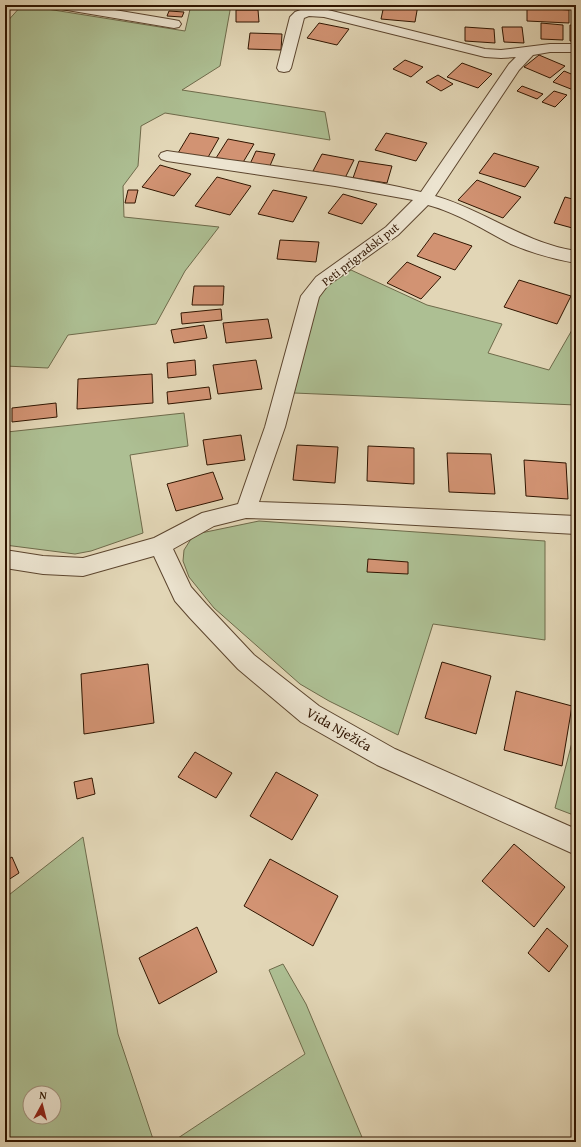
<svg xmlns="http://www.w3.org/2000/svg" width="581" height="1147" font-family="'Gentium Book Plus',serif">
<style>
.green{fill:#adbf93;stroke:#6e6a4a;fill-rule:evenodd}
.building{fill:#d29373;stroke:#301500}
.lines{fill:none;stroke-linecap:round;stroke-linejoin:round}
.street-casing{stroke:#5c452e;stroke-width:2}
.street{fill:#ece4d0;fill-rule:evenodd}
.labels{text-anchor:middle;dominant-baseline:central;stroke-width:3;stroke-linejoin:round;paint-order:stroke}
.far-street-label{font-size:12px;fill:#301500;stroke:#ece4d0}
.street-label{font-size:14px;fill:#301500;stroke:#ece4d0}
</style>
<rect width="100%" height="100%" fill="#e2d6b6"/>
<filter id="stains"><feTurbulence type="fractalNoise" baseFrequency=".005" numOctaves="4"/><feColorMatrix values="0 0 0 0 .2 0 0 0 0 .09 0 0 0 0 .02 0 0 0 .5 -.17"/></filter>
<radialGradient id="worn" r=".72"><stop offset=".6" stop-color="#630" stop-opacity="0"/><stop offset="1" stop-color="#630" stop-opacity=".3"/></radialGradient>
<path class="green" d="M22 5 185 31 191 5H231L220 66 182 90 325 112 330 140 165 113 141 126 138 166 123 186 124 217 219 227 185 271 156 324 68 335 48 368 5 366V24Z
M351 270 427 305 502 324 488 353 549 370 576 323V405L294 393 318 298 328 286Z
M184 413 188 446 130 455 143 533 91 551 75 554 5 545V431L7 432Z
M259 521 545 541V640L433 624 398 735 329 701 300 684 214 608 189 577 183 561 184 550 191 539 201 533Z
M576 727V816L555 808Z
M83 837 118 1034 154 1142H5V898ZM30 1093H54V1117H30Z
M283 964 306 1004 364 1142H172L305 1054 269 970Z"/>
<path class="building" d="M384 5H418L415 22 381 19Z
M527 7 569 10V23L527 21Z
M236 10H258L259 22H236Z
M169 11 184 12 182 17 167 16Z
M319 23 349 29 337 45 307 38Z
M541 23 563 25V40L541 39Z
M570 25 576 26V41H570Z
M465 27 494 29 495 43 465 41Z
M502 27H522L524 43 504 42Z
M250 33 282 34 281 50 248 49Z
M539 55 565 66 550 78 524 67Z
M405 60 423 67 411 77 393 69Z
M462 63 492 74 478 88 447 77Z
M564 71 576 76V91L553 82Z
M438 75 453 84 441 91 426 82Z
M522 86 543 94 537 99 517 91Z
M554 91 567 95 555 107 542 102Z
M190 133 219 138 207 159 178 153Z
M386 133 427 143 416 161 375 150Z
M228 139 254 144 242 164 216 158Z
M256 151 275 154 269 168 250 164Z
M494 153 539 167 525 187 479 173Z
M322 154 354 160 345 178 313 171Z
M359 161 392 166 387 183 353 178Z
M160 165 191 174 174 196 142 187Z
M217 177 251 186 230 215 195 206Z
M477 180 521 197 503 218 458 200Z
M128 190H138L135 203H125Z
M273 190 307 197 293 222 258 214Z
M343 194 377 204 362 224 328 213Z
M565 197 576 200V229L554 223Z
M434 233 472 246 455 270 417 256Z
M280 240 319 242 316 262 277 259Z
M407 262 441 277 421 299 387 283Z
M519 280 571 296 557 324 504 307Z
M194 286H224L223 305H192Z
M221 309 222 320 182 324 181 313Z
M268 319 272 338 226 343 223 323Z
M204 325 207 338 174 343 171 330Z
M195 360 196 375 168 378 167 363Z
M256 360 262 389 218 394 213 365Z
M152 374 153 403 77 409 78 379Z
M209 387 211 399 168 404 167 392Z
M56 403 57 417 12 422V408Z
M241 435 245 460 207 465 203 440Z
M297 445 338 447 335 483 293 480Z
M368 446 414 448V484L367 481Z
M447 453 491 454 495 494 449 492Z
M524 460 566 463 568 499 526 496Z
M213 472 223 499 176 511 167 484Z
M368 559 408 562V574L367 572Z
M442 662 491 676 476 734 425 718Z
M148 664 154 723 84 734 81 674Z
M516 691 572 706 562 766 504 750Z
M195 752 232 773 216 798 178 777Z
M276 772 318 795 292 840 250 816Z
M92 778 95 794 77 799 74 782Z
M514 844 565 887 534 927 482 881Z
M12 857 19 873 5 882V861Z
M270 859 338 896 313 946 244 906Z
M197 927 217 972 159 1004 139 958Z
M547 928 568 946 549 972 528 953Z"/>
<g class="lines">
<g class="street-casing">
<path id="street" d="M54 5H85L174 20 179 21 181 24 179 27 174 28 61 9 56 8Z
M306 8 324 9 485 49 501 50 550 44H576V52H550L533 55 519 70 435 196C484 210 524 243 576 251V263C553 259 532 253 511 244 484 230 458 213 428 205L398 235 328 285 319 297 285 427 259 502 344 505 576 516V534L344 521 246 518 214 526 173 549 191 587 206 604 254 655 319 706 395 749 576 829V855L377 765 301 722 238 669 190 618 175 601 154 556 83 576 43 574 5 568V550L43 556 83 558 154 538 202 513 238 504 265 427 301 296 316 277 386 227 413 200 335 186 167 161 161 159 159 156 161 153 167 151C252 164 338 172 421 192L509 64 516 57 501 58 485 57 324 17 309 16 304 18 291 68 289 71 284 72 279 71 277 68 290 17 295 12Z"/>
</g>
<use href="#street" class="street"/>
</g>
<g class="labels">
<g class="far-street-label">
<text transform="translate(360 254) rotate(-38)">Peti prigradski put</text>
</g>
<g class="street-label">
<text transform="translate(339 729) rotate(30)">Vida Nježića</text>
</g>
</g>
<rect width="581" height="1147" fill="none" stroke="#e2d6b6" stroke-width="20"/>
<rect x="6" y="6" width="569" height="1135" fill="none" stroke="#301500" stroke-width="2"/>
<rect x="10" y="10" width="561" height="1127" fill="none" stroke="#301500"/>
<g transform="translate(42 1105) rotate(7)"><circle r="19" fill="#ece4d0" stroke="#a1917d"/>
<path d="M0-3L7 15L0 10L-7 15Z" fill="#8f2418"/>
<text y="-6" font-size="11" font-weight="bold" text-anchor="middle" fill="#301500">N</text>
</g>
<rect width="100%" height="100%" filter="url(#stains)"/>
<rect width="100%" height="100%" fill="url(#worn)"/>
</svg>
